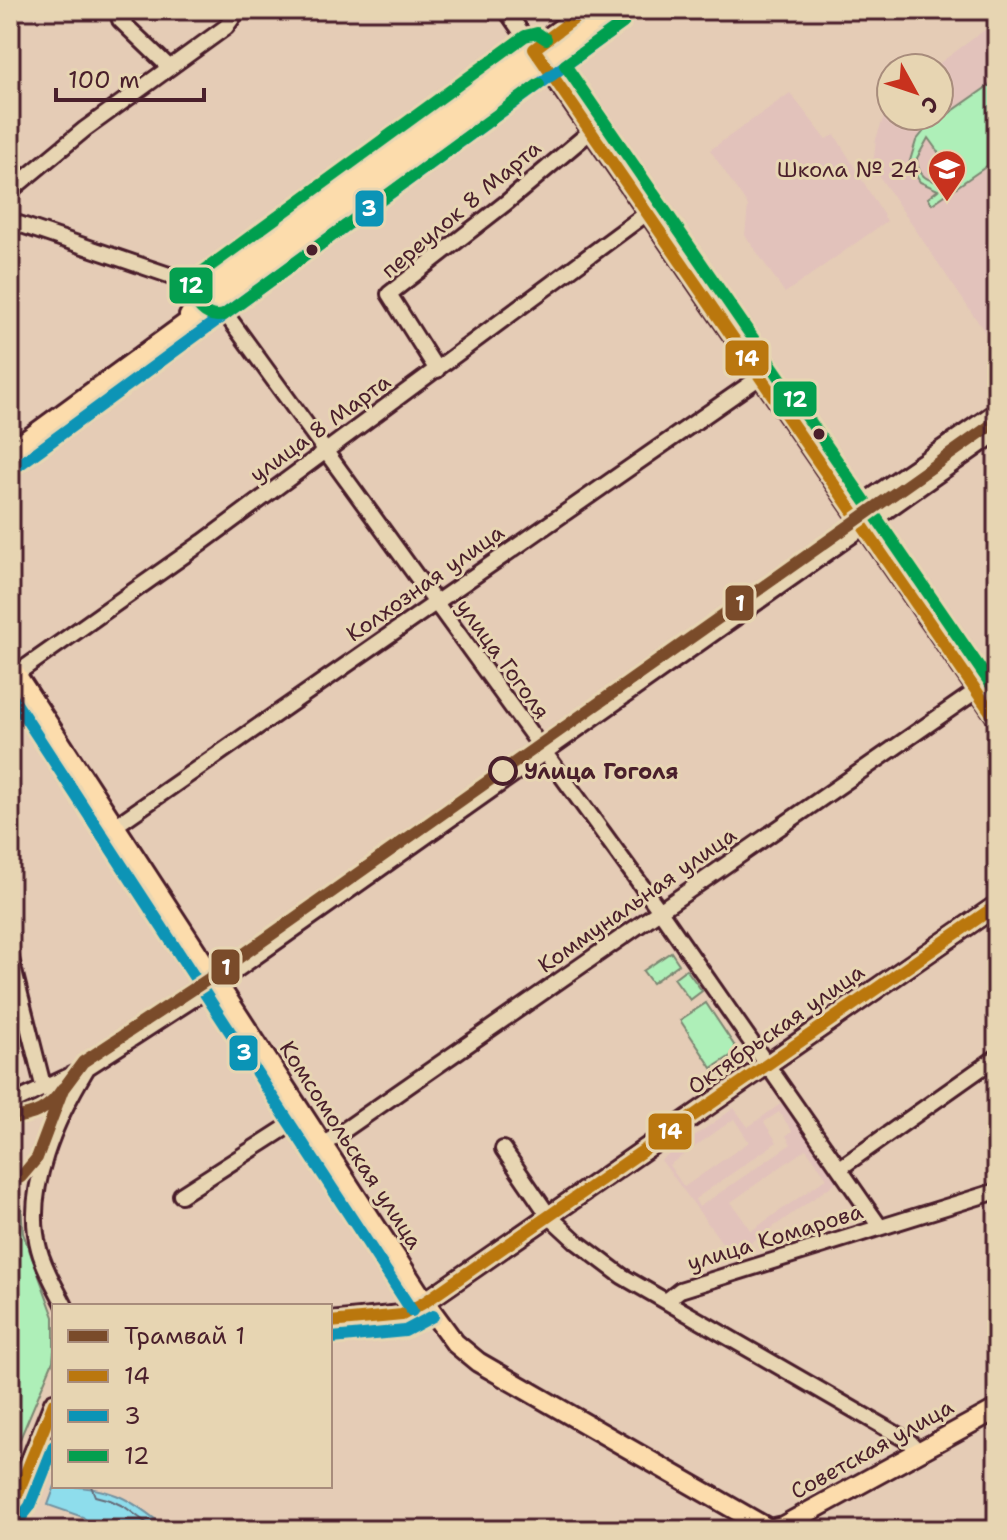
<svg xmlns="http://www.w3.org/2000/svg" width="1007" height="1540" font-family="'Shantell Sans',sans-serif">
<style>
.built{fill:#e2c2bb;fill-rule:evenodd}
.green{fill:#aeefb8;stroke:#7c8772;stroke-width:2;fill-rule:evenodd}
.water{fill:#8eddec;stroke:#73919f;stroke-width:2}
.lines{fill:none;stroke-linecap:round;stroke-linejoin:round}
.shore{stroke:#656b78;stroke-width:2}
.minor-casing{stroke:#4a1f2b;stroke-width:20}
.major-casing{stroke:#4a1f2b;stroke-width:24}
.minor{stroke:#e7d5b2;stroke-width:14}
.major{stroke:#fcdcac;stroke-width:18}
.bus-1-casing{stroke:#e7d5b2;stroke-width:18}
.bus-2-casing{stroke:#e7d5b2;stroke-width:18}
.bus-3-casing{stroke:#e7d5b2;stroke-width:18}
.bus-1{stroke:#ba770f;stroke-width:12}
.bus-2{stroke:#0b94b6;stroke-width:12}
.bus-3{stroke:#049f4f;stroke-width:12}
.tram-1-casing{stroke:#e7d5b2;stroke-width:18}
.tram-1{stroke:#7a4b2a;stroke-width:12}
.bus-dot{fill:#4a1f2b;stroke:#e7d5b2;stroke-width:3}
.stop-dot{fill:#e7d5b2;stroke:#4a1f2b;stroke-width:4}
.labels{text-anchor:middle;dominant-baseline:central;stroke-width:6;stroke-linejoin:round;paint-order:stroke}
.poi-label{font-size:22px;fill:#4a1f2b;stroke:#e7d5b2;text-anchor:end}
.street-label{font-size:22px;fill:#4a1f2b;stroke:#e7d5b2}
.stop-label{font-size:22px;font-weight:bold;fill:#4a1f2b;stroke:#e7d5b2;text-anchor:start}
.line-badge{stroke:#e7d5b2;stroke-width:3}
.badge-label{font-size:22px;text-anchor:middle;font-weight:bold;fill:#fff}
</style>
<rect width="100%" height="100%" fill="#e5ccb6"/>
<filter id="ink" filterUnits="userSpaceOnUse"><feTurbulence type="fractalNoise" baseFrequency=".0125" numOctaves="2"/><feDisplacementMap in="SourceGraphic" scale="16" xChannelSelector="R" yChannelSelector="G"/><feConvolveMatrix kernelMatrix="1 2 1 2 8 2 1 2 1" color-interpolation-filters="sRGB"/></filter>
<g filter="url(#ink)">
<path class="built" d="M997 21V350L873 167 876 139 890 99 891 116H939V68H933Z
M790 93 826 139 835 135 887 221 785 293 745 235 748 206 710 150Z
M786 1100 841 1179 732 1256 661 1160 734 1108 748 1127ZM779 1112 792 1131 786 1136 791 1144 699 1207 695 1199 777 1142 764 1122ZM734 1119 749 1142 684 1187 669 1165ZM806 1149 827 1178 751 1231 731 1202Z"/>
<path class="green" d="M997 80V159L932 204 928 198 938 190 920 182 909 164 916 141 924 131ZM928 138 956 177V178C937 186 917 181 917 158Z
M671 952 679 964 652 983 643 971Z
M686 969 702 991 690 1000 674 978Z
M10 999 23 1044C4 1059 12 1069 17 1090L10 1094Z
M706 1003 738 1051 712 1068 680 1020Z
M10 1195 21 1205 23 1233 54 1317V1350L53 1361 12 1458 10 1456V1349L17 1335 10 1321Z"/>
<path class="water" d="M55 1486C108 1486 129 1496 168 1530H95L83 1517 48 1505Z"/>
<g class="lines">
<path class="shore" d="M91 1486 95 1496 110 1500 125 1507 156 1530"/>
<g class="minor-casing">
<path id="minor" d="M118 10 120 20 169 67
M506 10 997 721
M10 191 85 129 226 27 238 10
M10 221 207 288 660 911 880 1227
M437 370 389 294 507 202 591 131
M852 510 997 410
M16 674 203 542 647 213
M115 826 760 377
M10 955 44 1089
M10 1104 88 1067 218 983 997 433
M323 1145 976 691
M503 1149 549 1216 577 1242 622 1276 910 1442 918 1451
M840 1168 997 1057
M181 1195 304 1116
M666 1301 680 1290 997 1191
M65 1306C56 1288 44 1269 39 1249 23 1190 57 1117 87 1068"/>
</g>
<g class="major-casing">
<path id="major" d="M189 316 207 288 586 10
M10 452 614 10
M10 665 425 1302 455 1343 478 1362 769 1529 783 1526 997 1409
M330 1322 402 1315 425 1302 997 905
M10 1506 15 1500 54 1403"/>
</g>
<use href="#minor" class="minor"/>
<use href="#major" class="major"/>
<g class="bus-1-casing">
<path id="bus-1" d="M586 10 534 49 997 721
M330 1322 402 1315 425 1302 997 905
M10 1506 15 1500 54 1403"/>
</g>
<g class="bus-2-casing">
<path id="bus-2" d="M19 465 623 23
M10 694 412 1311
M332 1338 405 1331 433 1316
M22 1516 30 1506 54 1446"/>
</g>
<g class="bus-3-casing">
<path id="bus-3" d="M623 23 565 65 997 693
M539 84 224 315C206 320 192 303 191 285L198 275 525 36 537 33 546 39"/>
</g>
<use href="#bus-1" class="bus-1"/>
<use href="#bus-2" class="bus-2"/>
<use href="#bus-3" class="bus-3"/>
<g class="tram-1-casing">
<path id="tram-1" d="M10 1118C34 1116 50 1109 63 1088
M10 1181 21 1177 37 1158 63 1089 83 1062 213 976 997 421"/>
</g>
<use href="#tram-1" class="tram-1"/>
</g>
</g>
<defs>
<g id="school-pin" transform="scale(2)"><path d="M0 17L-7.5 6A9.5 9.5 0 1 1 7.5 6Z" fill="#c8321e" stroke="#e7d5b2"/><path d="M0-5L7-2L0 1L-7-2ZM-4 1L0 2.5L4 1V4Q0 6-4 4Z" fill="#fff"/></g>
</defs>
<g fill-rule="evenodd">
<use href="#school-pin" x="947" y="169"/>
</g>
<g class="bus-dot">
<circle cx="312" cy="250" r="7"/>
<circle cx="819" cy="434" r="7"/>
</g>
<circle class="stop-dot" cx="503" cy="771" r="13"/>
<g class="labels">
<g class="poi-label">
<text x="919" y="169">Школа № 24</text>
</g>
<g class="street-label">
<text transform="translate(461 209) rotate(-40)">переулок 8 Марта</text>
<text transform="translate(320 428) rotate(-36)">улица 8 Марта</text>
<text transform="translate(425 583) rotate(-35)">Колхозная улица</text>
<text transform="translate(503 659) rotate(54)">улица Гоголя</text>
<text transform="translate(637 900) rotate(-35)">Коммунальная улица</text>
<text transform="translate(776 1029) rotate(-35)">Октябрьская улица</text>
<text transform="translate(351 1145) rotate(57)">Комсомольская улица</text>
<text transform="translate(775 1237) rotate(-17)">улица Комарова</text>
<text transform="translate(872 1449) rotate(-29)">Советская улица</text>
</g>
<g class="stop-label">
<text x="524" y="771">Улица Гоголя</text>
</g>
</g>
<g class="line-badge">
<rect x="354" y="189" width="31" height="39" rx="8" fill="#0b94b6"/>
<rect x="168" y="266" width="46" height="39" rx="8" fill="#049f4f"/>
<rect x="724" y="339" width="46" height="38" rx="8" fill="#ba770f"/>
<rect x="772" y="380" width="46" height="38" rx="8" fill="#049f4f"/>
<rect x="724" y="584" width="31" height="38" rx="8" fill="#7a4b2a"/>
<rect x="210" y="948" width="31" height="38" rx="8" fill="#7a4b2a"/>
<rect x="228" y="1034" width="31" height="38" rx="8" fill="#0b94b6"/>
<rect x="647" y="1112" width="46" height="39" rx="8" fill="#ba770f"/>
</g>
<g class="badge-label">
<text x="369" y="216">3</text>
<text x="191" y="293">12</text>
<text x="747" y="366">14</text>
<text x="795" y="407">12</text>
<text x="740" y="611">1</text>
<text x="226" y="975">1</text>
<text x="244" y="1060">3</text>
<text x="670" y="1139">14</text>
</g>
<rect width="1007" height="1540" fill="none" stroke="#e7d5b2" stroke-width="40"/>
<rect x="20" y="20" width="967" height="1500" fill="none" stroke="#4a1f2b" stroke-width="3" filter="url(#ink)"/>
<rect x="52" y="1304" width="280" height="184" fill="#e7d5b2" stroke="#a88c7c" stroke-width="2"/>
<rect x="68" y="1330" width="40" height="12" fill="#7a4b2a" stroke="#a88c7c" stroke-width="2"/>
<text x="124" y="1344" font-size="24" fill="#4a1f2b">Трамвай 1</text>
<rect x="68" y="1370" width="40" height="12" fill="#ba770f" stroke="#a88c7c" stroke-width="2"/>
<text x="124" y="1384" font-size="24" fill="#4a1f2b">14</text>
<rect x="68" y="1410" width="40" height="12" fill="#0b94b6" stroke="#a88c7c" stroke-width="2"/>
<text x="124" y="1424" font-size="24" fill="#4a1f2b">3</text>
<rect x="68" y="1450" width="40" height="12" fill="#049f4f" stroke="#a88c7c" stroke-width="2"/>
<text x="124" y="1464" font-size="24" fill="#4a1f2b">12</text>
<g transform="translate(915 92) rotate(130)"><circle r="38" fill="#e7d5b2" stroke="#a88c7c" stroke-width="2"/>
<path d="M0-6L14 30L0 20L-14 30Z" fill="#c8321e"/>
<text y="-12" font-size="22" font-weight="bold" text-anchor="middle" fill="#4a1f2b">С</text>
</g>
<path d="M56 88v12h148v-12" fill="none" stroke="#4a1f2b" stroke-width="4"/>
<text x="68" y="88" font-size="24" fill="#4a1f2b" stroke="#e7d5b2" stroke-width="6" paint-order="stroke">100 m</text>
</svg>
